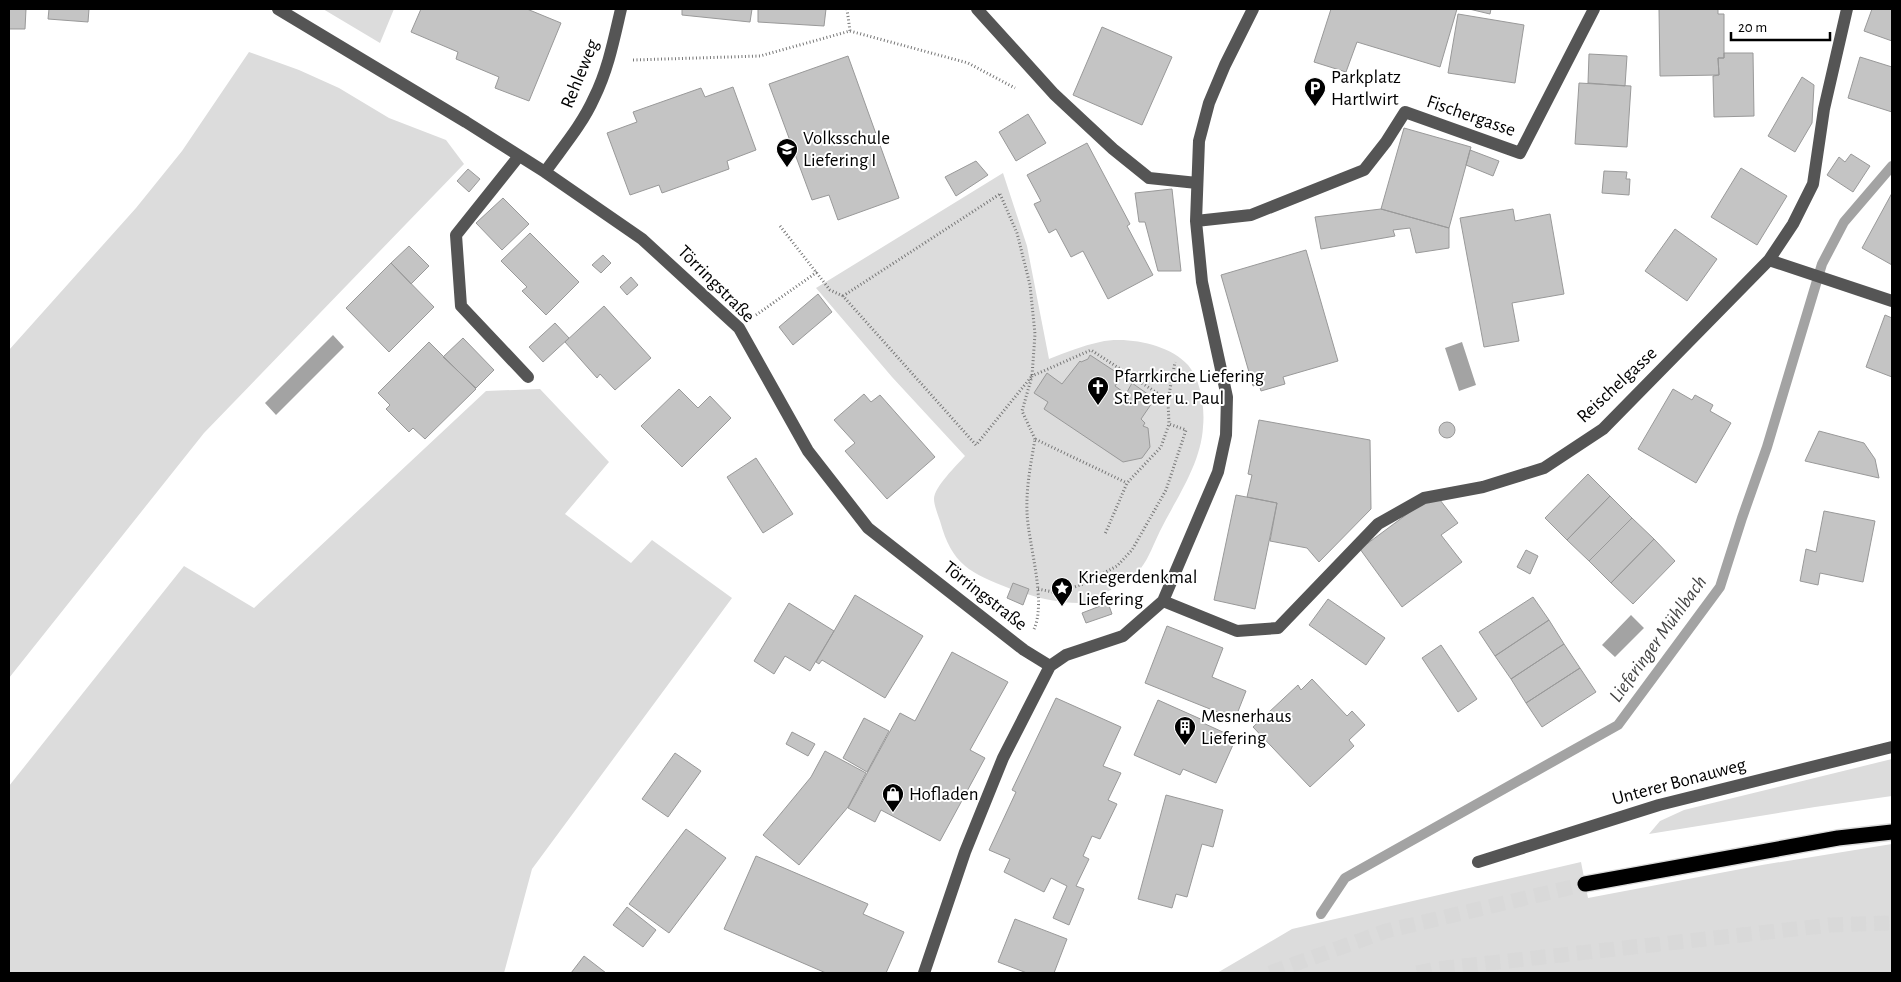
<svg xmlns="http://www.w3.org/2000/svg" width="1901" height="982" font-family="'Alegreya Sans',sans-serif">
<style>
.green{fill:#dcdcdc}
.water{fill:#a3a3a3}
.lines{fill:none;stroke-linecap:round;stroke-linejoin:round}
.stream{stroke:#a3a3a3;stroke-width:10}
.building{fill:#c4c4c4;stroke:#999}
.highway-tunnel{stroke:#d9d9d9;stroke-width:15;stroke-dasharray:15 8;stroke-linecap:butt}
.highway-casing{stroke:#dbdbdb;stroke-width:18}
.path{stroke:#777;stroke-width:3;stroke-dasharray:1 2.5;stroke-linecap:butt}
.minor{stroke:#555;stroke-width:12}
.highway{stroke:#000;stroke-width:15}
.labels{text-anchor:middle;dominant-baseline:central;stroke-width:4;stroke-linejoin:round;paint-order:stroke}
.street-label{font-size:19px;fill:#000;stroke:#fff}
.poi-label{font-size:19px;fill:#000;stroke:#fff;text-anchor:start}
.water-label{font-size:20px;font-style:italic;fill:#444;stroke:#fff}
</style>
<rect width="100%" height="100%" fill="#fff"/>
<path class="green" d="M323 9H394L380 43Z
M249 52 299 70 339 88 389 118 446 140 464 164 204 433 9 678V350L136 208 182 151Z
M1003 173 1027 246 1049 359C1066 352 1082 346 1100 342 1126 336 1169 344 1188 365 1201 380 1205 408 1203 427 1201 464 1176 499 1160 531 1154 543 1149 558 1141 568 1138 572 1095 601 1091 602 1072 605 1045 600 1027 594L1029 589 1013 584 1011 589C970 573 952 565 940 521 938 515 934 505 934 499 934 487 957 465 965 456L892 377 816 288Z
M540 389 609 462 565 514 631 563 652 540 732 598 532 869 504 973H9V786L184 566 254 608 486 391Z
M1892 759V796L1815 807 1649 834 1660 821 1684 810Z
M1892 844V973H1217L1292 929 1581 862 1588 898 1762 865Z"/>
<path class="water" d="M333 335 344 347 276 415 265 403Z
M1462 342 1476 385 1459 391 1445 348Z
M1631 615 1644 628 1615 657 1602 645Z"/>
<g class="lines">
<path class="stream" d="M1321 914 1345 878 1618 725 1720 587 1742 518 1767 447 1822 264 1844 222 1892 166"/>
</g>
<path class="building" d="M9 9H26L25 29H9Z
M49 9H89L88 22 48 19Z
M421 9H527L561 23 529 101 495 88 499 77 456 59 458 52 411 32Z
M682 9H752L750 22 682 15Z
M758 9H826L824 26 758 22Z
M1331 9H1457L1440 67 1357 42 1346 72 1314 62Z
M1469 9H1491L1490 14Z
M1659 9H1718V14H1724V58H1718L1719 75 1660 76Z
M1872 9H1892V41L1864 31Z
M1458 14 1524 25 1515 83 1448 73Z
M1102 27 1172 57 1142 125 1073 95Z
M1724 53H1753L1754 116 1714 117 1713 76 1719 75 1718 58H1724Z
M1589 54 1627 56 1625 86 1588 83Z
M848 56 899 198 838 220 829 195 812 200 769 84Z
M1860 57 1892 67V112L1848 98Z
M1802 77 1814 85 1812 123 1795 152 1768 136Z
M1579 83 1631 86 1627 147 1575 144Z
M733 87 756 150 727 161 729 169 662 193 659 185 630 195 607 133 637 122 633 112 701 88 705 97Z
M1028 114 1046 143 1016 161 999 132Z
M1404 128 1471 147 1449 228 1381 209Z
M1087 143 1130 224 1127 226 1153 275 1108 299 1083 251 1071 257 1056 229 1049 233 1034 204 1041 201 1027 175Z
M1470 150 1499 161 1493 176 1466 165Z
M1851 154 1870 166 1853 192 1827 175 1839 157 1845 162Z
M976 161 988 175 956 196 945 177Z
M1741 168 1787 196 1757 245 1711 217Z
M468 169 480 179 469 192 457 181Z
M1604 171 1627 172 1626 179H1630L1629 195 1602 193Z
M1172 189 1181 271H1158L1145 222H1139L1135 193Z
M1892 193V265L1862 248Z
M503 198 529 224 502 250 476 223Z
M1381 209 1449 228V248L1416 253 1410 228 1393 230 1395 236 1321 249 1315 217Z
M1513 209 1515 221 1550 214 1564 294 1512 303 1519 341 1484 347 1460 218Z
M1675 229 1717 259 1687 301 1645 271Z
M530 233 579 282 546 315 522 291 527 287 501 261Z
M409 246 429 266 411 284 391 263Z
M1306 250 1338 361 1283 377 1285 384 1261 391 1259 384 1253 386 1221 275Z
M603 255 611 263 601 273 592 265Z
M391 263 434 307 389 352 346 308Z
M631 277 638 285 627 295 620 287Z
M818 294 832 312 793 345 779 327Z
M604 306 651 358 615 390 600 374 597 378 565 342Z
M1885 315 1892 318V377L1866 367Z
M555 323 569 338 543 362 529 347Z
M463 338 494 370 476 388 443 357Z
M429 342 476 389 425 439 413 428 409 432 386 409 390 405 378 393Z
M1090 355 1122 376 1115 386 1126 394 1132 383 1159 402 1158 403 1154 400 1141 419 1145 423 1143 426 1148 428 1150 447 1142 458 1123 462 1044 409 1048 402 1034 393 1047 373 1062 384 1080 361 1081 362 1088 359Z
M679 389 698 408 710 396 731 418 682 467 641 426Z
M1673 389 1692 400 1695 395 1713 405 1710 411 1731 423 1696 483 1638 449Z
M864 394 871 402 880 395 935 457 887 499 845 451 855 443 834 420Z
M1259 420 1370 440 1371 509 1319 562 1307 548 1270 541 1277 503 1247 497 1252 475 1248 474Z
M1439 430a8 8 0 1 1 16 0a8 8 0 1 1-16 0Z
M1819 431 1864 443 1875 459 1879 478 1805 461Z
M756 458 793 514 763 533 727 477Z
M1588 474 1610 496 1567 540 1545 518Z
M1236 495 1277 503 1255 609 1214 600Z
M1610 496 1632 518 1589 561 1567 540Z
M1440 500 1458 523 1441 535 1462 562 1402 607 1360 549 1422 503Z
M1824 511 1875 521 1863 582 1820 573 1818 585 1800 581 1806 549 1816 552Z
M1632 518 1654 539 1611 583 1589 561Z
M1654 539 1675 561 1633 604 1611 583Z
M1526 550 1538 556 1530 574 1517 567Z
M1013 583 1029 589 1023 605 1007 598Z
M855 595 923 636 885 698 822 660 819 664 816 662Z
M1533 597 1549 620 1495 656 1479 632Z
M1328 599 1385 638 1366 665 1309 625Z
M789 603 834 631 810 671 785 656 774 674 754 661Z
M1108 603 1112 614 1086 623 1082 613Z
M1549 620 1564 644 1511 679 1495 656Z
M1167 626 1223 648 1212 677 1246 691 1235 719 1145 683Z
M1564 644 1580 668 1526 703 1511 679Z
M1441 645 1477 699 1458 712 1422 658Z
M952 652 1008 682 970 750 985 758 940 841 881 810 875 822 848 808 900 713 915 721Z
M1580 668 1596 692 1542 727 1526 703Z
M1312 679 1347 716 1352 711 1365 725 1349 740 1354 746 1310 787 1253 727 1298 685 1301 690Z
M1056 698 1121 727 1103 766 1121 773 1108 800 1117 804 1100 839 1092 836 1083 856 1089 859 1076 886 1084 889 1069 925 1053 918 1067 886 1051 878 1044 892 1004 872 1010 859 989 850 1016 792 1012 790Z
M1158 700 1205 721 1203 723 1236 738 1216 783 1183 769 1180 775 1134 755Z
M864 718 889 731 867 772 843 758Z
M792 732 815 744 808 756 786 744Z
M825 751 866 773 848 807 799 865 763 835 811 777Z
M675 753 701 771 668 817 642 799Z
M1166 795 1223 810 1213 847 1202 844 1187 897 1176 894 1172 908 1138 899Z
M686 829 726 858 669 933 629 904Z
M756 856 868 904 863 914 904 932 886 973H826L724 929Z
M627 907 656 930 643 947 613 925Z
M1015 919 1067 939 1054 973H1027L998 962Z
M584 956 606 973H571Z"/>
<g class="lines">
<path class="highway-tunnel" d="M1270 973 1386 931 1585 884
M1417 973 1436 969 1831 925 1892 923"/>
<g class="highway-casing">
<path id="highway" d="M1585 884 1838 838 1892 832"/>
</g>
<path class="path" d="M847 9 850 31
M633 60 760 56 850 31 968 63 1015 88
M1000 194 1017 233 1030 285 1035 334 1032 376 976 445 843 296Z
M780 226 830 290 843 296
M756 315 817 272
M1168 400 1175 362
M1035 439 1022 411 1032 376 1091 350 1168 400 1169 424
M1038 589 1058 593 1083 584 1117 566 1132 550 1166 490 1186 430 1169 424 1161 447 1127 483 1105 534
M1034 629C1047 601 1028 543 1027 512 1026 487 1031 463 1035 439L1127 483"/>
<path class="minor" d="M278 9 466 122 545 172 642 239 739 328 808 451 868 528 1024 650 1050 666
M977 9 1054 94 1113 149 1149 178 1197 183
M519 156 456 235 461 306 528 377
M545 172C562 148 582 125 594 98 608 70 614 39 621 9
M1196 221 1251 215 1364 170 1386 142 1405 112 1520 153 1594 9
M1769 260 1892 301
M1163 601 1237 631 1278 628 1378 524 1424 498 1483 487 1544 468 1603 429 1769 260 1793 224 1813 184 1824 109 1847 9
M1478 862 1659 805 1892 747
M924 973 965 852 1003 758 1050 666 1066 655 1123 636 1163 601 1218 472 1226 435 1227 397 1202 282 1196 221 1199 141 1209 103 1225 65 1253 9"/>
<use href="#highway" class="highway"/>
</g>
<defs>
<g id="parking-pin" transform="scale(1.125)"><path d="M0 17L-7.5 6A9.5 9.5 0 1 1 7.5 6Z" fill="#000" stroke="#fff"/><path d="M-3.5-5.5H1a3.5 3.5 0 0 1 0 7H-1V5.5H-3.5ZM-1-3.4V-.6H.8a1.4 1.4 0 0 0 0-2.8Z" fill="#fff"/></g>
<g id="school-pin" transform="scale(1.125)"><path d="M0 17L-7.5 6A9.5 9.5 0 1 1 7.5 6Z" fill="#000" stroke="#fff"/><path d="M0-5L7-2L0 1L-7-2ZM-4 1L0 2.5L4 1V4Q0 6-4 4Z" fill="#fff"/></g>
<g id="church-pin" transform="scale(1.125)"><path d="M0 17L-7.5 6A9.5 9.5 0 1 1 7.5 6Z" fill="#000" stroke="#fff"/><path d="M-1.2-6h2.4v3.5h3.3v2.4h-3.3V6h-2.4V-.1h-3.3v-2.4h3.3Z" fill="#fff"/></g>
<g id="sight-pin" transform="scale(1.125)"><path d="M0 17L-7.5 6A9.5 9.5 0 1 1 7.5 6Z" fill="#000" stroke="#fff"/><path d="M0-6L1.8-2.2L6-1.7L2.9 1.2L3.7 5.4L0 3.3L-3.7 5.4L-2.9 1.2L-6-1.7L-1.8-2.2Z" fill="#fff"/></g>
<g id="building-pin" transform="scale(1.125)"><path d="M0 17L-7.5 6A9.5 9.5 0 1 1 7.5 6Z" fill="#000" stroke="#fff"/><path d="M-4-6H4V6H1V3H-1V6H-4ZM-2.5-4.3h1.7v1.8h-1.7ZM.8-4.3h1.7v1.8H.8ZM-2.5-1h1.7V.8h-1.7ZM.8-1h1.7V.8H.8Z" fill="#fff"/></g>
<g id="shop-pin" transform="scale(1.125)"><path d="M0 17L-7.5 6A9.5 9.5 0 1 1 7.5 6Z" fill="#000" stroke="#fff"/><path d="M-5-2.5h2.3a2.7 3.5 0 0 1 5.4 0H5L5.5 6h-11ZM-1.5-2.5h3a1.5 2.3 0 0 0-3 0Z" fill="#fff"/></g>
</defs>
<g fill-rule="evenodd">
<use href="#parking-pin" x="1315" y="88"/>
<use href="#school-pin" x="787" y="149"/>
<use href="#church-pin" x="1098" y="387"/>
<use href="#sight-pin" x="1062" y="588"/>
<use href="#building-pin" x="1185" y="727"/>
<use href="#shop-pin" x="893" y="794"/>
</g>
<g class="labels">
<g class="street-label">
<text transform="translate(580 74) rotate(-68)">Rehleweg</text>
<text transform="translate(1471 116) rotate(19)">Fischergasse</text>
<text transform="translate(716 284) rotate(45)">Törringstraße</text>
<text transform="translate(1617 385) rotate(-43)">Reischelgasse</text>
<text transform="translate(985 596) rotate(38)">Törringstraße</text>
<text transform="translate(1679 782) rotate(-15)">Unterer Bonauweg</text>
</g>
<g class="poi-label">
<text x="1331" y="77">Parkplatz<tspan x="1331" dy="22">Hartlwirt</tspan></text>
<text x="803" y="138">Volksschule<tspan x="803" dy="22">Liefering I</tspan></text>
<text x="1114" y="376">Pfarrkirche Liefering<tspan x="1114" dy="22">St.Peter u. Paul</tspan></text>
<text x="1078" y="577">Kriegerdenkmal<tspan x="1078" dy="22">Liefering</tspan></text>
<text x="1201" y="716">Mesnerhaus<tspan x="1201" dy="22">Liefering</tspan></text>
<text x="909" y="794">Hofladen</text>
</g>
<g class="water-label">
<text transform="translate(1658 639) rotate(-54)">Lieferinger Mühlbach</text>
</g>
</g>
<rect width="1901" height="982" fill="none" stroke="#000000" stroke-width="20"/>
<path d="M1731 32v8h99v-8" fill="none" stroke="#000000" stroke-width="2.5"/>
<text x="1738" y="32" font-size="15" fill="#000000" stroke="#ffffff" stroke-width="4" paint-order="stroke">20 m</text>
</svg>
